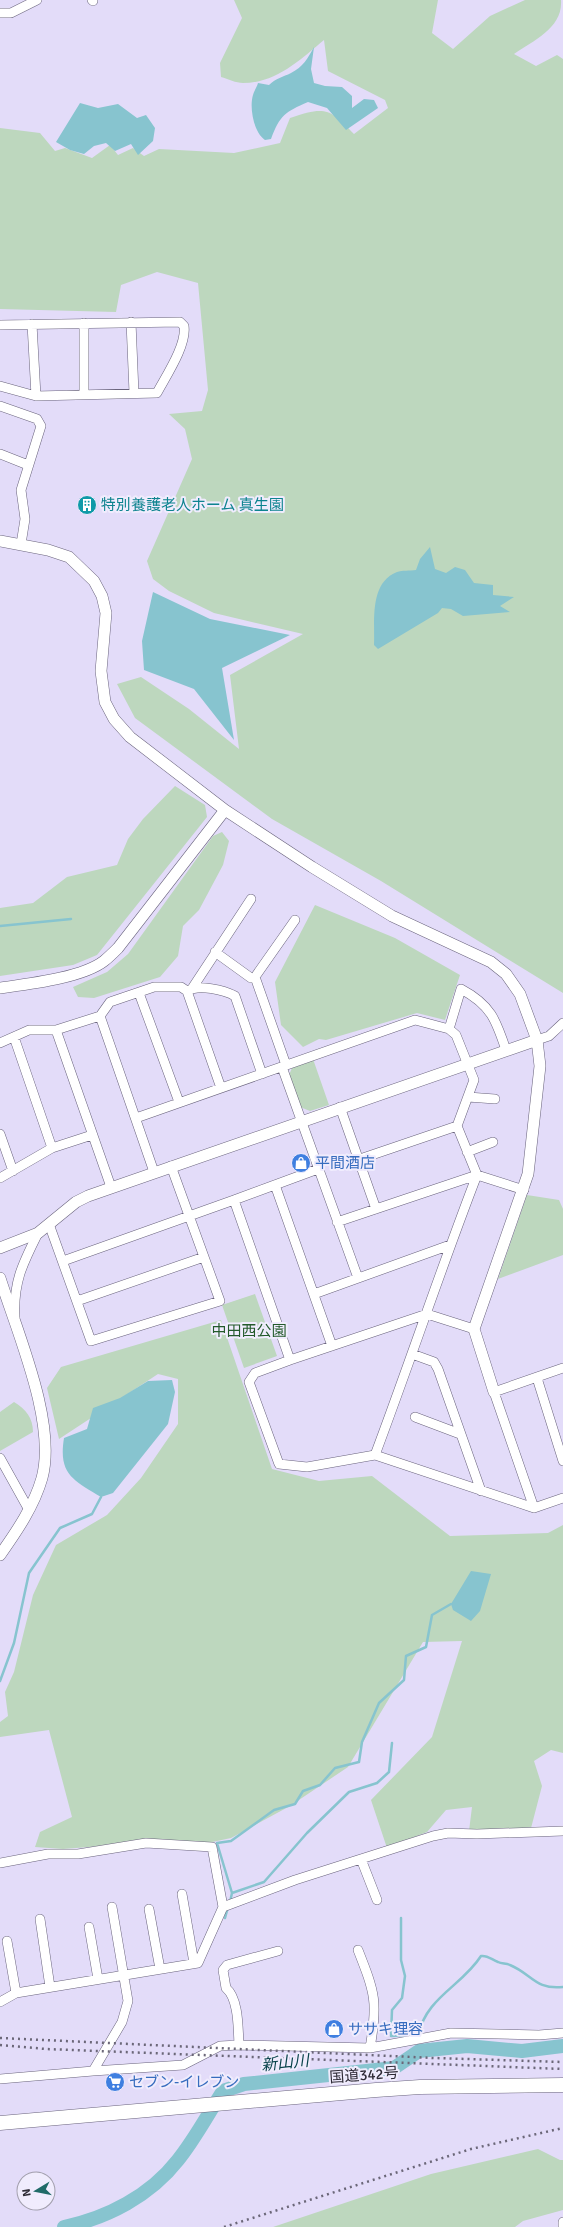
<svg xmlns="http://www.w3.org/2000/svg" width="563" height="2227" font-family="Signika,'Noto Sans JP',sans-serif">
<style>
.green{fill:#bdd7be}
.water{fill:#87c4cf}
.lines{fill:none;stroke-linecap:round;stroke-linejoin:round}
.stream{stroke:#87c4cf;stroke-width:2.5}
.river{stroke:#87c4cf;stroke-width:14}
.minor-casing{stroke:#6a647d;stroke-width:10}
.tertiary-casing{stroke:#6a647d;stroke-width:12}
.trunk-casing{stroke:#6a647d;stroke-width:15}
.minor{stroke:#fff;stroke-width:9}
.tertiary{stroke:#fff;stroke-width:11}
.trunk{stroke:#fff;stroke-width:14}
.rail{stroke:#6b6778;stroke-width:2.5;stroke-dasharray:2 4;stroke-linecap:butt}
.labels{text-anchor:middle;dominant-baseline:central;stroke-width:4;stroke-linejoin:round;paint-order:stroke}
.culture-label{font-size:15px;fill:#0d838f;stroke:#f0ecfd;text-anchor:start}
.shop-label{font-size:15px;fill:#366cbe;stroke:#f0ecfd;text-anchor:start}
.park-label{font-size:15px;fill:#235a2b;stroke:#f0ecfd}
.street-label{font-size:15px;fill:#2e2b36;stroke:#f0ecfd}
.water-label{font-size:16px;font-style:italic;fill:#09434b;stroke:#f0ecfd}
</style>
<rect width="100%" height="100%" fill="#e3dcf9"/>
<path class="green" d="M234 0H438L432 33 453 49 490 16 525 0H561C563 28 534 40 514 54L536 66 557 55 563 59V993L381 881 272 819 135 718 117 684 141 677 189 709 239 749 230 675 303 634 214 613 169 591 153 579 147 561 192 459 185 429 169 414 202 411 208 390 198 283 157 272 121 285 116 312 0 309V128L40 133 55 151 65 148 92 158 110 145 118 155 133 148 144 156 159 149 234 153 280 143 290 118C325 106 330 108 354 134L388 108 385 100 328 71 324 40C300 60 276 83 243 83 236 83 228 79 221 77L220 63 242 18Z
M175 786 205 805 207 817 97 955 73 965 0 976V908L33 903 67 877 117 865 128 839 143 819Z
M222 832 229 841 223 865 199 910 183 926 178 956 160 977 94 998 78 997 73 987 107 972 128 954 213 836Z
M315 905 395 938 460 975 445 1020 417 1013 326 1040 319 1039 303 1047 281 1025 275 982Z
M313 1059 329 1105 310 1111 300 1107 289 1075 292 1068Z
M527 1195 559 1200 563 1209V1255L498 1279Z
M255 1294 277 1356 244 1368 222 1305Z
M221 1320 272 1469 319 1481 372 1476 450 1536 548 1533 563 1525V1753L551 1750 534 1761 542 1786 530 1832 469 1831 472 1807 446 1810 427 1832 387 1848 371 1800 432 1737 462 1641 423 1642 348 1767 290 1806 231 1838 203 1844 155 1842 63 1849 35 1847 40 1832 72 1817 49 1730 0 1737V1722L8 1716 5 1692 14 1672 33 1595 56 1545 107 1515 141 1478 178 1424V1379L158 1374 59 1439 47 1388 61 1367Z
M14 1402C26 1409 33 1418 33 1432L0 1451V1412Z
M538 2149 560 2160H563V2210L523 2221 515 2227H273L431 2174Z"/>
<path class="water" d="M314 47 311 69 314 83 325 86 342 87 352 96V108L364 99 374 100 378 108 346 130 327 108 308 102C285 112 280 115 271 139L265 140C254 133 249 108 253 95 254 91 257 87 258 83L269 85C276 78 283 77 291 73 303 67 308 58 314 47Z
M80 103 98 108 118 104 137 118 146 115 155 128 153 141 138 155 131 144 115 151 106 143 94 146 84 154 70 150 56 142Z
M430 547 435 569 446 573 455 567 465 570 474 583 493 585V595L514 597 500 606 510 612 463 616 451 609 442 608 438 613 378 649 374 645C375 621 369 583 397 572 402 570 410 571 416 570L420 559Z
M153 592 210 619 290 635 222 668 234 740 194 689 144 670 142 641Z
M172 1380 175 1392 168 1424 113 1493 101 1497C74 1480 58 1475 64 1438L87 1429 93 1408 120 1398 148 1381Z
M471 1571 491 1574 480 1611 471 1621 453 1610 451 1604Z"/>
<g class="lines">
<path class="stream" d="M0 926 71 919
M0 1681 14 1643 29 1573 60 1528 92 1514 101 1497
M232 1893 217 1843 231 1841 274 1810 295 1804 303 1791 320 1785 335 1768 359 1762 362 1742 379 1703 404 1680 406 1656 426 1647 432 1615 451 1604
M230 1902 232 1893 264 1882 307 1833 349 1792 377 1783 389 1772 392 1743
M225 1918 228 1907
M401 1918V1960L405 1976 402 1998 392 2010 391 2036 418 2035
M418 2036C426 1997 462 1986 481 1956 488 1955 492 1960 498 1962 502 1964 506 1963 510 1965 532 1974 535 1990 563 1987
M418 2041 419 2051"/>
<path class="river" d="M64 2227C107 2218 150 2196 178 2160 195 2139 208 2114 223 2091L244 2084 394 2068 419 2051 467 2046 522 2051 563 2046"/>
<g class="minor-casing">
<path id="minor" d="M92 0 93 1
M0 13H11L37 0
M131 322 134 393
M84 323V395
M32 324 36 396
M0 325 180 322 184 326C187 345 166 376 157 393L36 396 0 386
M0 406 37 419 41 426 21 490 25 519 21 544
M0 454 28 465
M215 952 251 978 255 977 295 920
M255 977 286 1065
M193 987 251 899
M187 991 221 1088
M139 993 179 1102
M100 1016 154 1172
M449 1029 461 989C491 1005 496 1020 506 1050
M56 1030 111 1187
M14 1037 52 1148
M537 1040 549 1036 563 1023
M0 1043 29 1030H56L100 1016 110 1002 154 987H181L187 991C199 984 224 990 235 996L262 1074
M282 1067 358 1278
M468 1097 495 1099
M340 1107 376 1209
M136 1118 415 1020 449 1029 456 1035 474 1080 457 1126 477 1175C441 1268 410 1362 375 1455L534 1508 563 1498
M0 1134 13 1171
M467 1152 493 1142
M360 1159 457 1126
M0 1178 52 1148 92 1135
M275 1185 332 1346
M234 1200 318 1169
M337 1222 477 1175 524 1190
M49 1224 91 1341 220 1301 171 1166
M63 1261 234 1200 290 1360 427 1314 474 1329
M314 1294 450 1245
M77 1301 204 1257
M15 1317C13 1282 23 1263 38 1233
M412 1354 434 1362 438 1369 481 1491
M290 1360 255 1373 249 1382 279 1464 307 1467 375 1455
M537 1378 563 1461
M415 1417 460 1434
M0 1458 29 1510
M534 1508 494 1392 563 1368
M361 1859 377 1900
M0 1863 48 1854H78L146 1843 212 1847 223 1907
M182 1894 194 1963
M149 1909 160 1969
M40 1919 50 1987
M89 1927 98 1979
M7 1941 16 1993
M358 1950C375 1993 378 2002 370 2048
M0 2002 16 1993 198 1963 223 1907 295 1880 433 1836 448 1833 477 1834 563 1831
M239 2045C238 2029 239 1999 226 1988L223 1970 227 1965 278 1951
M93 2071 183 2065 220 2046 239 2045 370 2048 451 2033 539 2035 563 2033
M0 2079 93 2071 122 2022 128 2001 112 1907
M563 2222V2226"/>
</g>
<g class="tertiary-casing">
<path id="tertiary" d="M0 541 48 550 69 557 94 581 102 596 106 613 101 671 105 702 114 719 130 737 225 810 312 867 392 916 491 962 506 974 520 994 537 1040 540 1066 528 1174 474 1329 494 1392
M0 988C28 984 82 978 104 961 109 957 114 952 118 948L225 810
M0 1248 38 1233 76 1202 88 1196 537 1040
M0 1278C17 1332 57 1423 42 1478 34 1506 17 1531 0 1555"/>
</g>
<g class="trunk-casing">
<path id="trunk" d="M0 2123 376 2090 420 2087 563 2085"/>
</g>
<use href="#minor" class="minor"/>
<use href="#tertiary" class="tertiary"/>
<use href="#trunk" class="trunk"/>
<path class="rail" d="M0 2038 434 2058 563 2062
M0 2045 46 2049 563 2069
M224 2227 471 2149 563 2128"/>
</g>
<defs>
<g id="building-disc" transform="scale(1)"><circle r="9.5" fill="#0f9aa8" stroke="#f0ecfd"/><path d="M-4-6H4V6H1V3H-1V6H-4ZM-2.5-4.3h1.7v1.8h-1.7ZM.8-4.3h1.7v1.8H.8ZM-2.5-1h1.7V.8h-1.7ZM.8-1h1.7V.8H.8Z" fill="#fff"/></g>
<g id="shop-disc" transform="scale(1)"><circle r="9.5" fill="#3f7fe0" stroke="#f0ecfd"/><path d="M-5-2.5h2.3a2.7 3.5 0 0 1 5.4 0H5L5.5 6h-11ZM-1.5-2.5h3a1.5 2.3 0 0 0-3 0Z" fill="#fff"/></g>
<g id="supermarket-disc" transform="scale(1)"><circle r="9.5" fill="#3f7fe0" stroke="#f0ecfd"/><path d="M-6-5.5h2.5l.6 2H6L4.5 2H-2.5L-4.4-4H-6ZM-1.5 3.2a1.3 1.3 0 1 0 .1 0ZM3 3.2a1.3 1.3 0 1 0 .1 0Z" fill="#fff"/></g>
</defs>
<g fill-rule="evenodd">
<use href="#building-disc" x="87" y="505"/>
<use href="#shop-disc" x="301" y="1163"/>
<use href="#shop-disc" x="334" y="2029"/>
<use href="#supermarket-disc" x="115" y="2082"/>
</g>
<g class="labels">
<g class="culture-label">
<text x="101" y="505">特別養護老人ホーム 真生園</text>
</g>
<g class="shop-label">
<text x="315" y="1163">平間酒店</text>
<text x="348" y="2029">ササキ理容</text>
<text x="129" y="2082">セブン-イレブン</text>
</g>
<g class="park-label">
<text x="249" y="1331">中田西公園</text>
</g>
<g class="street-label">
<text transform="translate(364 2075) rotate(-4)">国道342号</text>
</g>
<g class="water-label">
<text transform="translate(285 2063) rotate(-6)">新山川</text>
</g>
</g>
<g transform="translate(36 2191) rotate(260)"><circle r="19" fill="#f0ecfd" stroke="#a29fad"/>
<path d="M0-3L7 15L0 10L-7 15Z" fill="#206b68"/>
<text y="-6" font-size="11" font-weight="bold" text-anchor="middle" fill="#2e2b36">N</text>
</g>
</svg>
